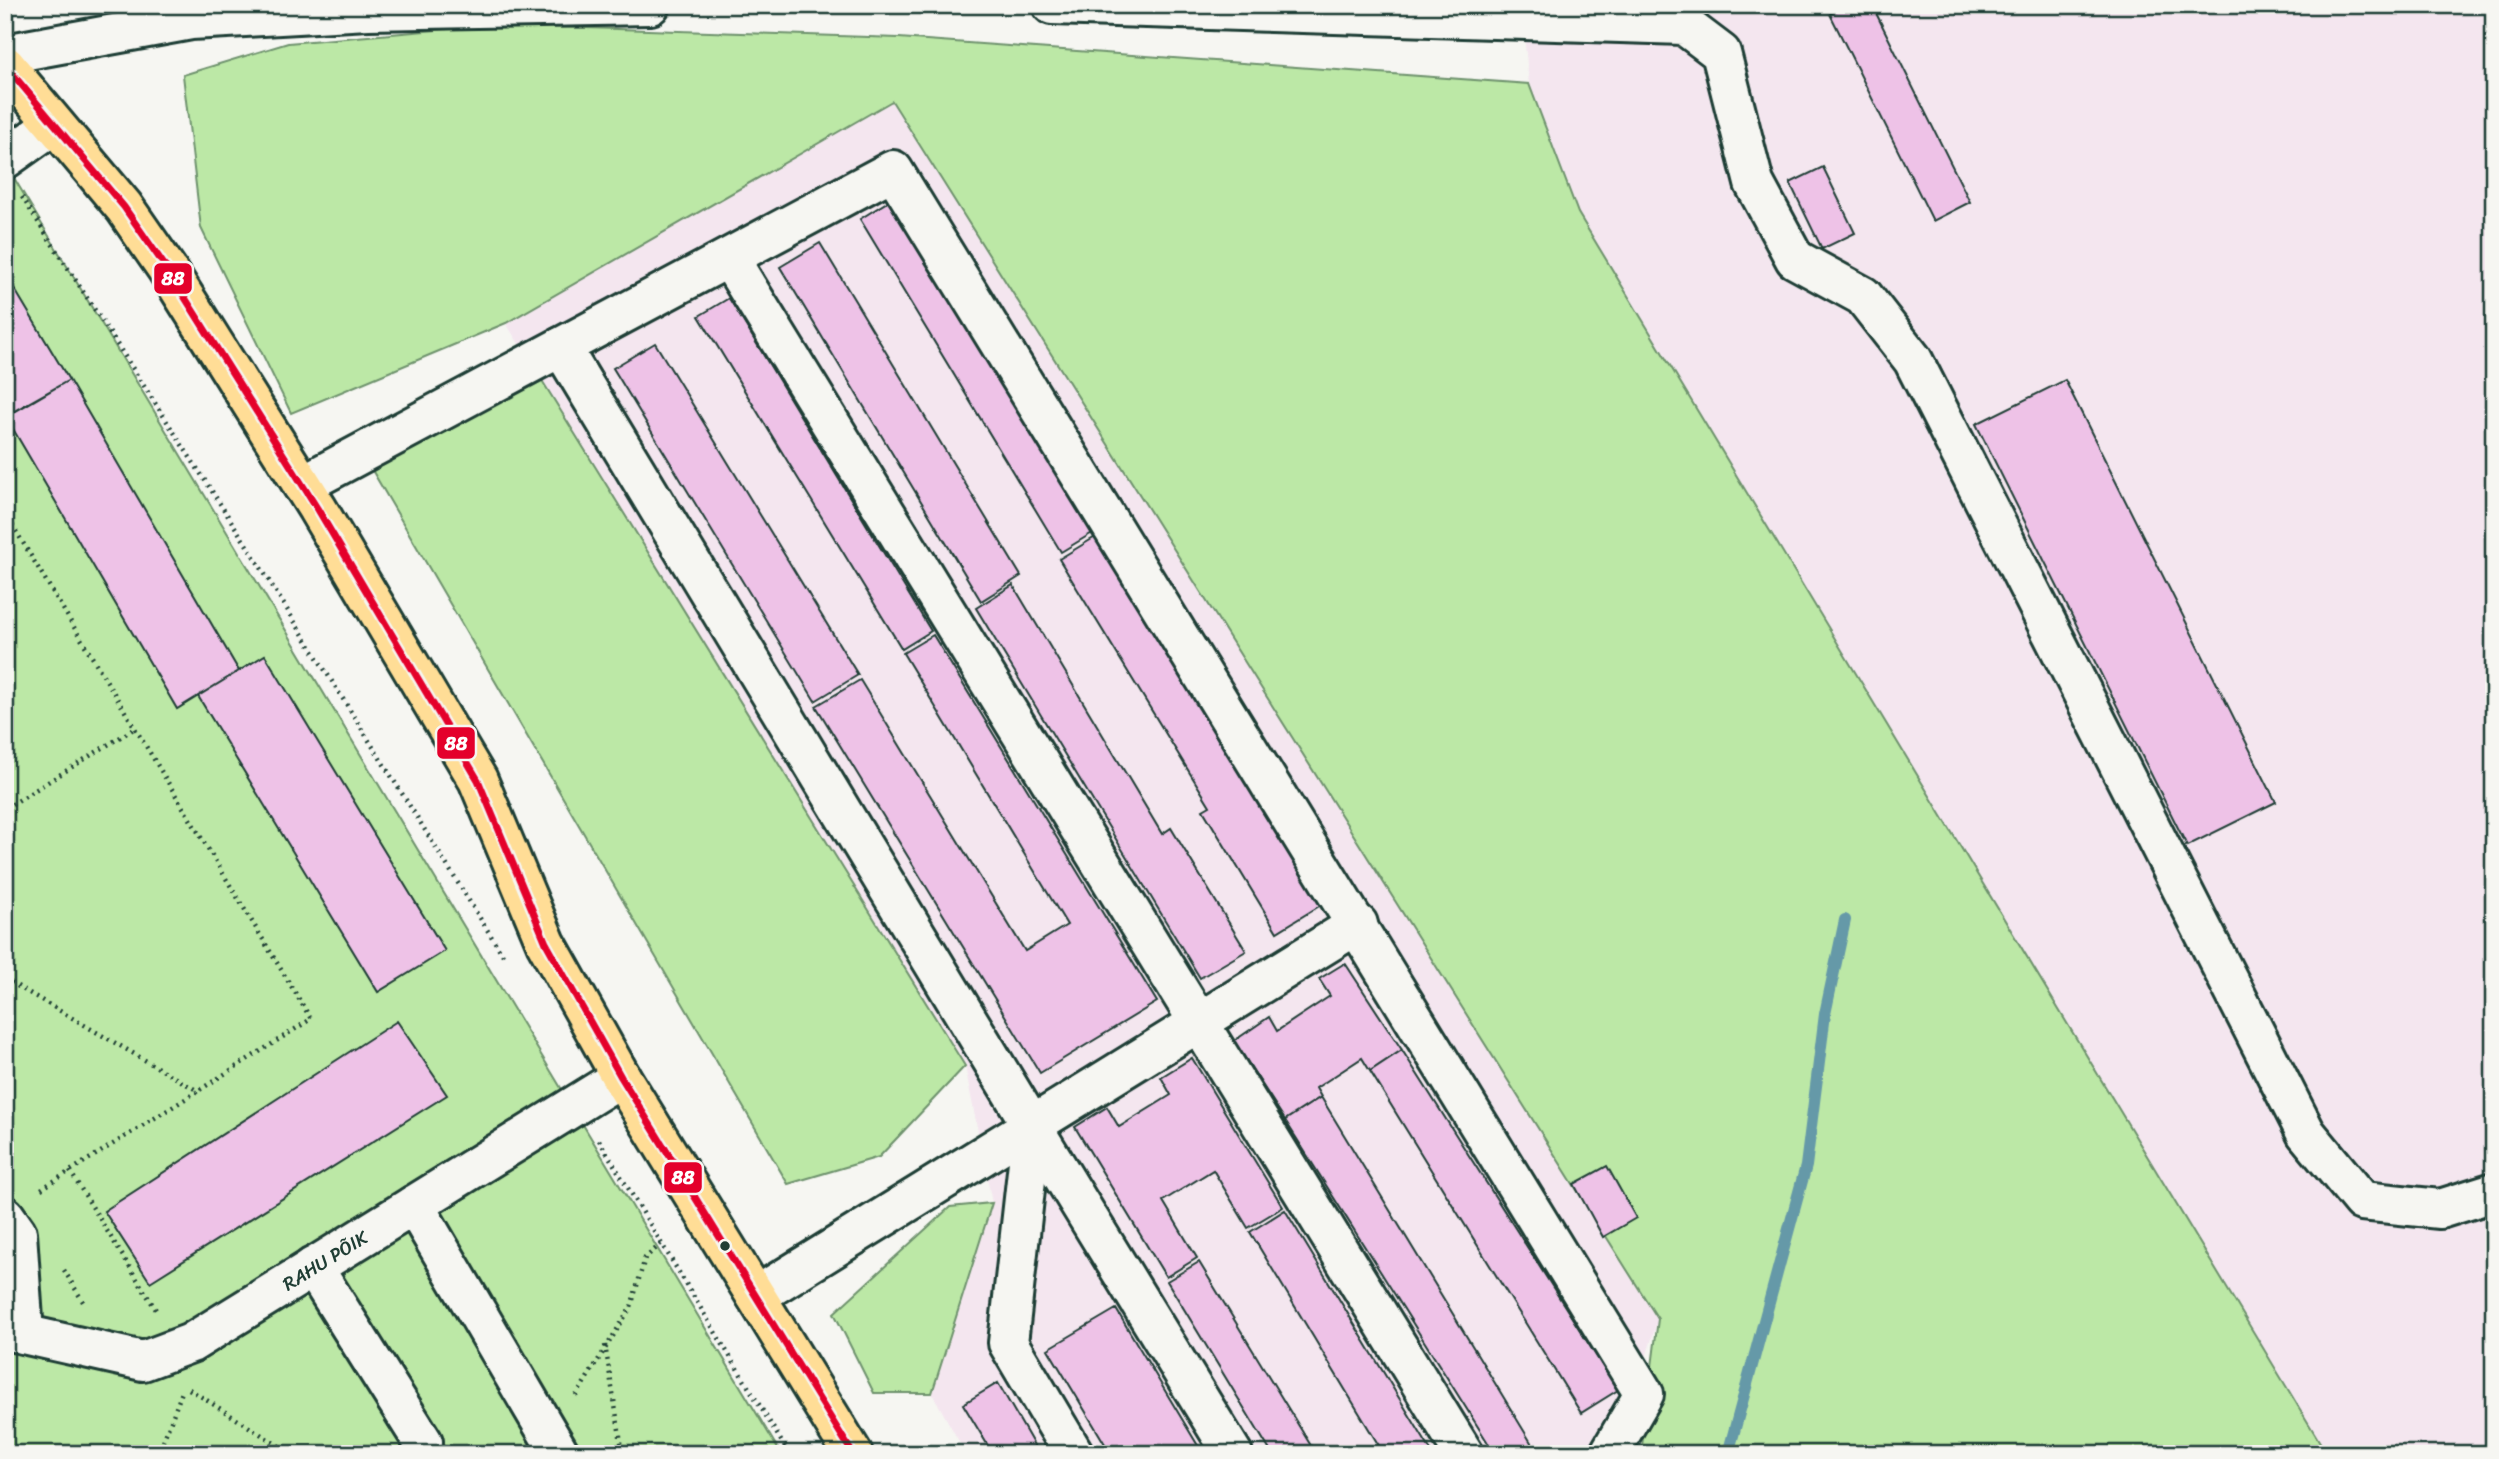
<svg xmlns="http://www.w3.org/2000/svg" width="2499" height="1459" font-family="Sriracha,sans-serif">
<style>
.built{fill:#f4e6ef}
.green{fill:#bce8a6;stroke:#6e926d;stroke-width:2}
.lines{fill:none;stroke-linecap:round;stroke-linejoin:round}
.stream{stroke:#6599a8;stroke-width:12}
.building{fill:#eec2e7;stroke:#1f3d34;stroke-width:2}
.minor-casing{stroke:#1f3d34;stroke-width:44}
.major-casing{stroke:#1f3d34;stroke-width:44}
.path{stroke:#1f3d34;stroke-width:4.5;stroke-dasharray:2 5;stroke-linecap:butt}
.minor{stroke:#f6f6f2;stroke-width:38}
.major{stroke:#ffdd96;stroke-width:38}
.bus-1-casing{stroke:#f6f6f2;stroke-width:12}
.bus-1{stroke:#e4002b;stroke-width:7}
.bus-dot{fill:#1f3d34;stroke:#f6f6f2;stroke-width:2.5}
.labels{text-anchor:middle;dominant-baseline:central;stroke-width:6;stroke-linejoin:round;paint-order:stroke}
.street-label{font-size:19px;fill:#1f3d34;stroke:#f6f6f2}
.line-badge{stroke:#f6f6f2;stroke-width:2.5}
.badge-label{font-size:19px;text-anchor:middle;font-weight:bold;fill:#fff}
</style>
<rect width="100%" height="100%" fill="#f6f6f2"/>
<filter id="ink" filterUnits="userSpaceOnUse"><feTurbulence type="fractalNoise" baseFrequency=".0143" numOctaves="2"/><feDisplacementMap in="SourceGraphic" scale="14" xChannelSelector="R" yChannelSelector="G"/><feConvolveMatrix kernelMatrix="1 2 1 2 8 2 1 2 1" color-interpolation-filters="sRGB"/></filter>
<g filter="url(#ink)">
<path class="built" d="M1521 5H2494V1454H2327L1578 213 1529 84Z
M892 100 1658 1319 1616 1454H966L932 1393 992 1203 965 1066 506 323Z"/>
<path class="green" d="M494 25 899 38 1529 84 1578 213 2327 1454H1641L1658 1319 892 101 506 323 291 413 201 228 183 75 288 43Z
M5 163 781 1454H5Z
M538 374 965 1066 879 1157 788 1184 372 470Z
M992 1203 932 1393H874L834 1313 950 1207Z"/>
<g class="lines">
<path class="stream" d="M1728 1454 1806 1166 1825 1014 1845 920"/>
</g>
<path class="building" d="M1847 5H1872L1970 202 1933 221 1830 14Z
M1823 167 1855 233 1822 249 1790 183Z
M892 199 1094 532 1061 552 860 219Z
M820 243 1021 576 981 601 780 267Z
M5 273 69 380 5 416Z
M729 298 931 631 902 649 699 316Z
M655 343 858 675 815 701 613 368Z
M69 380 239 671 177 709 6 417Z
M2065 380 2276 802 2187 846 1976 424Z
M1097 536 1321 905 1277 932 1203 810 1210 806 1059 559Z
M1013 585 1162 834 1171 828 1246 951 1200 978 976 608Z
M933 635 1157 1002 1040 1073 816 706 860 680 1025 951 1067 925 903 653Z
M265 655 445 951 378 992 198 696Z
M1345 963 1402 1050 1370 1071 1362 1058 1316 1088 1321 1097 1285 1120 1234 1041 1269 1017 1277 1031 1330 996 1319 979Z
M397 1021 447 1095 150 1282 104 1211Z
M1402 1050 1618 1390 1581 1413 1370 1071Z
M1192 1058 1283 1207 1248 1228 1213 1170 1163 1201 1197 1258 1166 1277 1075 1127 1107 1107 1119 1127 1171 1095 1161 1077Z
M1321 1097 1538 1454H1495L1285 1120Z
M1607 1166 1636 1218 1603 1237 1574 1184Z
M1285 1210 1433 1454H1384L1250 1232Z
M1199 1262 1316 1454H1272L1167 1281Z
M1116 1309 1203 1454H1111L1048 1349Z
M998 1383 1039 1454H993L963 1404Z"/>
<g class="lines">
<g class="minor-casing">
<g id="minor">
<path d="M1052 5 1684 25 1721 53 1754 183 1795 259 1863 296 1913 360 2306 1133 2362 1201 2440 1209 2494 1192"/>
<path d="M5 54 191 20 368 10 650 5"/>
<path d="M5 159 53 125"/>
<path d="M729 258 1464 1454"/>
<path d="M561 347 1032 1126 1008 1343 1074 1454"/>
<path d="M302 485 893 170 1644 1394 1609 1454"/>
<path d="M1032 1126 1233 1454"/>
<path d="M414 1205 560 1454"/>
<path d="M5 1216 17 1233 24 1334"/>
<path d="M313 1267 423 1442"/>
<path d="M756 1296 1358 924"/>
<path id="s1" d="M5 1330 143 1361 191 1343 621 1077"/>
</g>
</g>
<g class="major-casing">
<path id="major" d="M5 65 124 207 167 269 317 508 478 780 546 943 621 1077 853 1454"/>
</g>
<path class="path" d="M22 197 248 547 503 955
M5 513 311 1019 198 1091
M6 808 135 728
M5 979 198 1091 38 1191
M599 1140 789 1454
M70 1171 158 1313
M64 1270 85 1305
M605 1345 623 1454
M189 1389 292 1454
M576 1396 631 1307 645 1258 662 1243
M158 1454 182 1392"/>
<use href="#minor" class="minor"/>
<use href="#major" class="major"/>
<g class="bus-1-casing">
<path id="bus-1" d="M5 65 124 207 167 269 317 508 478 780 546 943 621 1077 853 1454"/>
</g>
<use href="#bus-1" class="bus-1"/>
</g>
</g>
<circle class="bus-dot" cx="725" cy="1246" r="6"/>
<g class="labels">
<g class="street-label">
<text stroke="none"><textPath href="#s1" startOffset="350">RAHU PÕIK</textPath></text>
</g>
</g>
<g class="line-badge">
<rect x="153" y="262" width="40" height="33" rx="7" fill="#e4002b"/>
<rect x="436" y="726" width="40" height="34" rx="7" fill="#e4002b"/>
<rect x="663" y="1161" width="40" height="33" rx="7" fill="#e4002b"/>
</g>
<g class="badge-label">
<text x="173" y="285">88</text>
<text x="456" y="750">88</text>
<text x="683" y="1184">88</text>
</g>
<rect width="2499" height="1459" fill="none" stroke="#f6f6f2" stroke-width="28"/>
<rect x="14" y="14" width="2471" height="1431" fill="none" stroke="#1f3d34" stroke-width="2.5" filter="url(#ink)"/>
</svg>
